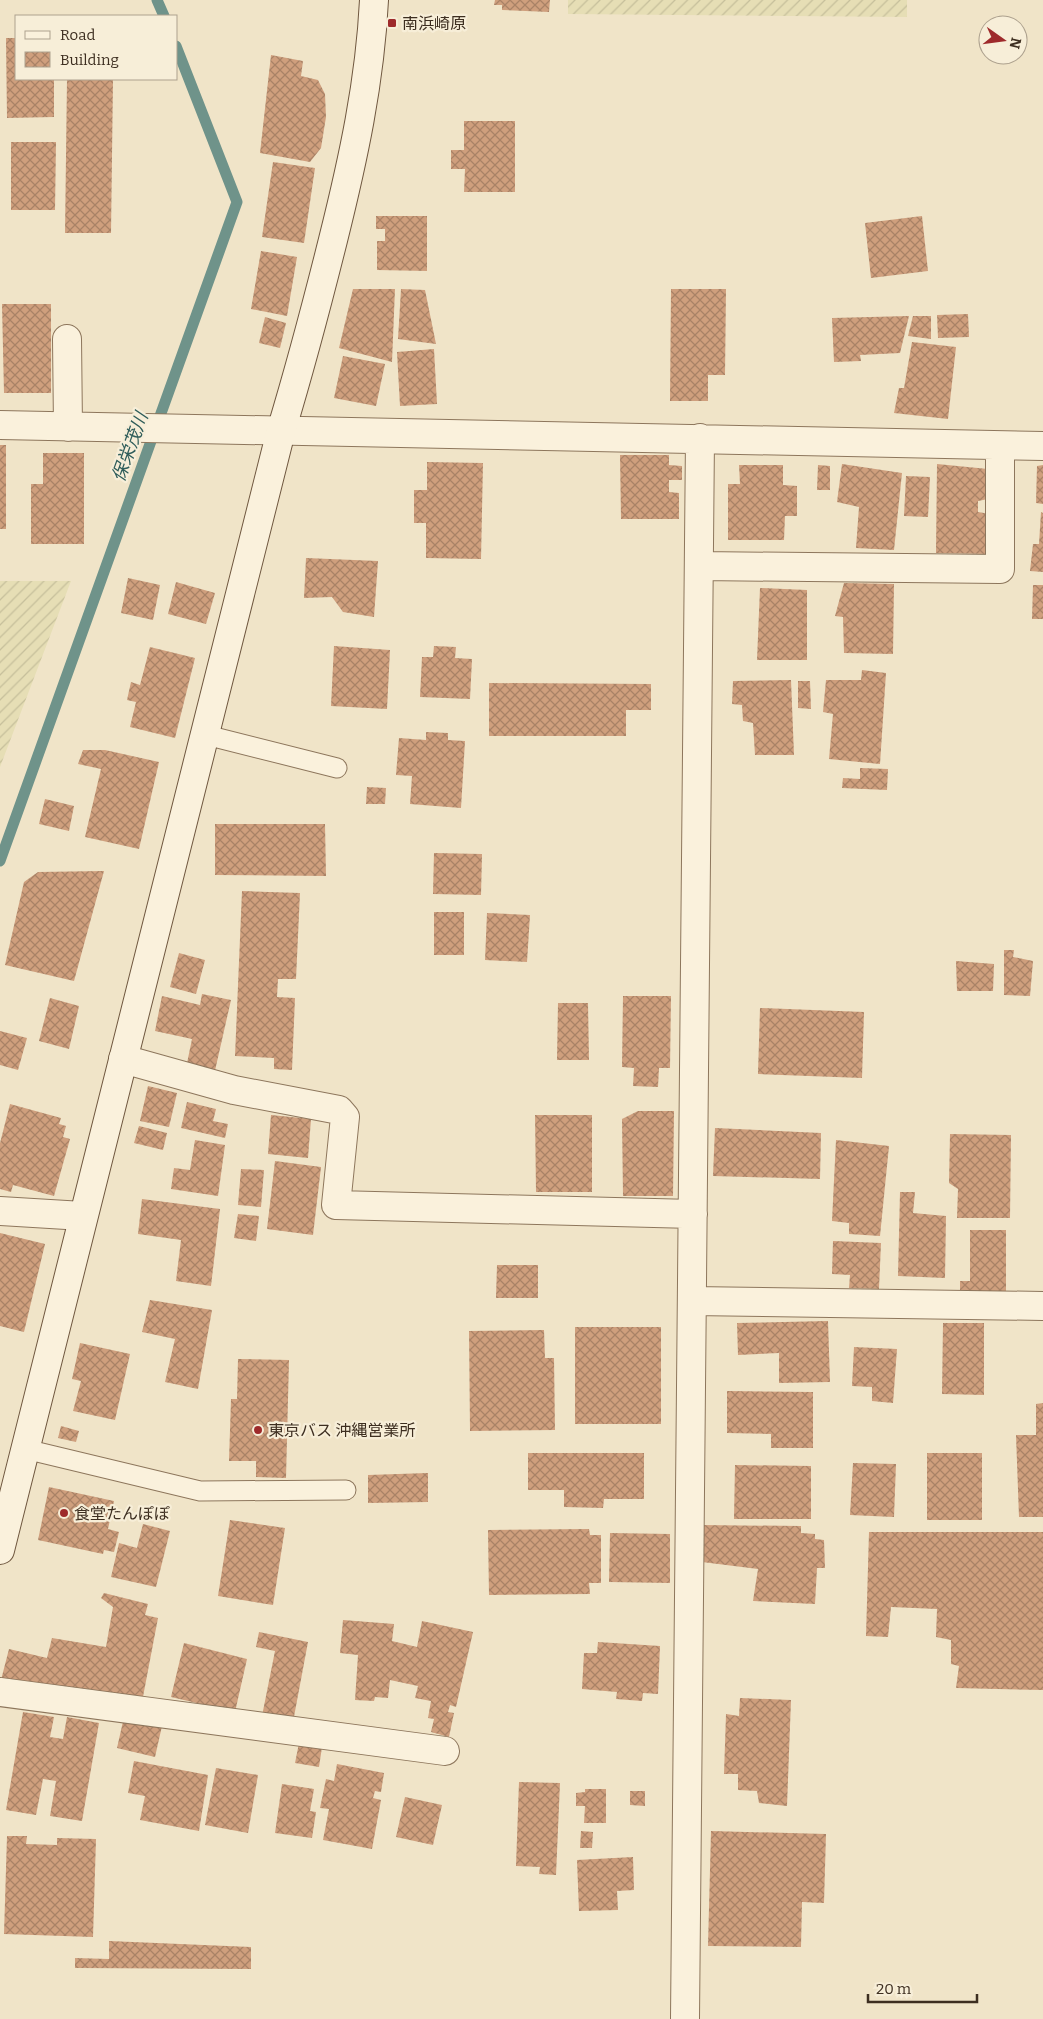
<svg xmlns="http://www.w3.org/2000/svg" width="1043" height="2019" font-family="Bitter,'Noto Sans JP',serif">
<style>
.farmland{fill:url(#farmland-furrows)}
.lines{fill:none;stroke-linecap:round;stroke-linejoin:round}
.stream{stroke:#6f938a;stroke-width:11}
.building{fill:url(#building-cross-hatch)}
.lane-casing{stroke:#8d765c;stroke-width:21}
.street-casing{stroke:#8d765c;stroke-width:30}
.secondary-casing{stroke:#6f573f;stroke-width:30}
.lane{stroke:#faf1dc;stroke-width:19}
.street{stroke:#faf1dc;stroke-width:28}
.secondary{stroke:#faf1dc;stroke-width:28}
.poi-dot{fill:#9e2a2b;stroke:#f7eed8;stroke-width:2}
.labels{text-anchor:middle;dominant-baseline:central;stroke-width:4.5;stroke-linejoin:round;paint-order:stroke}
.poi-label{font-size:16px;fill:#3d2e20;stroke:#f7eed8;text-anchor:start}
.water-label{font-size:18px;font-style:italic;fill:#2f5d5a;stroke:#f7eed8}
</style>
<defs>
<pattern id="farmland-furrows" width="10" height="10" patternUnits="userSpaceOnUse" patternTransform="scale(1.25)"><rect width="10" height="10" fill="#e6deb5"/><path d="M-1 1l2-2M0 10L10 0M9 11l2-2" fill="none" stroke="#c6bf9b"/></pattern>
<pattern id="building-cross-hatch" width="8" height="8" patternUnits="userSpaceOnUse" patternTransform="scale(1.25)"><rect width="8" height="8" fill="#cf9f7d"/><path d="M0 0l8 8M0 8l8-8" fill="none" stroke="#a98266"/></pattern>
</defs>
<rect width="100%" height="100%" fill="#f0e4c8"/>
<path class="farmland" d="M568 0H907V17L568 14Z
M0 581H71L0 767Z"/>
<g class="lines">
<path class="stream" d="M157 0 164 16
M0 861 237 202 176 46"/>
</g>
<path class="building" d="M495 0H550L549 12 502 10V5H494Z
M6 38H16V79H54V117L7 118Z
M271 55 303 61 301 76 318 80 325 94 326 117 321 148 310 162 260 153Z
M67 79H113L111 233H65Z
M464 121H515V192H464L465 169H451V150H464Z
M11 142H56L55 210H11Z
M273 162 315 168 304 243 262 237Z
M376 216H427V271L377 270V241H385V229H376Z
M922 216 928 271 871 278 865 223Z
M261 251 297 257 287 316 251 309Z
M353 289H395L392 362 339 348Z
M401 289 425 290 436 344 398 339Z
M671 289H726L725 375H708V401H670Z
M2 304H51V393H4Z
M968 314 969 337 938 338 937 315Z
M909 316 900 353 860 355 861 361 834 362 832 318Z
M913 316H931V339L908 336Z
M265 317 286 323 280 348 259 343Z
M912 342 956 347 948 419 894 413 899 388H904Z
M434 349 437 404 400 406 397 352Z
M343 356 385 364 376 406 334 398Z
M0 445H6V529H0Z
M43 453H84V544H31V484H43Z
M620 455H669V465L682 466V480H669V492L679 493V519H621Z
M427 462 483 463 481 559 426 558V523H414V490H427Z
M842 464 902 473 894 550 856 548 859 507 837 502Z
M937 464 988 469V499L978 501V512L990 514 989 554 936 553Z
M739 465H783V485L797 486V516H785L784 540H728V484H740Z
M818 465 830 466V490H817Z
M1043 465V504L1036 503 1037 466Z
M906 476 930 477 928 517 904 516Z
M1041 512 1043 513V572L1030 571 1033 544H1039Z
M306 558 378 561 374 617 343 612 332 597 304 598Z
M128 578 160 585 153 620 121 613Z
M176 582 215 593 206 624 168 614Z
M844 583 894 584 893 654 844 653 843 617 835 616Z
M1033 585H1043V619H1032Z
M760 588 807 590V660H757Z
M334 646 390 650 387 709 331 706Z
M434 646 456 647 455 658 472 659 470 699 420 697 422 657H433Z
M150 647 195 658 175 738 130 727 136 702 127 700 131 682 140 685Z
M862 670 886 673 880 764 829 759 833 714 823 712 826 680H861Z
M791 680 794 755H755L753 723 743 721 742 705 732 704 733 681Z
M798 681H810L811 709 798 708Z
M489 683 651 684V710H626V736H489Z
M426 732 448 733V740L465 741 461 808 410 804 412 776 396 775 399 738 426 740Z
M83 750H105L159 762 139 849 85 837 101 769 78 764Z
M860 768 888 769 887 790 842 788 843 778 860 779Z
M367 787 386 788 385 804H366Z
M45 799 74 806 69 831 39 824Z
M215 824H325L326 876 215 875Z
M434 853 482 854 481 895 433 894Z
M104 871 74 981 5 965 24 882 38 872Z
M242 891 300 893 296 979H278L277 997 295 998 292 1070 274 1069V1058L235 1056Z
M434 912H464V955H434Z
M487 913 530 915 527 962 485 960Z
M1004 950H1014L1013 957 1033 961 1030 996 1004 995Z
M179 953 205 960 196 994 170 987Z
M956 961 994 964 993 991H957Z
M202 994 231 1000 214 1075 186 1068 192 1039 155 1031 162 996 200 1005Z
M623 996H671L670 1068H659L658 1087 633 1086 634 1068 622 1067Z
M50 998 79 1006 69 1049 39 1041Z
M558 1003H588L589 1060H557Z
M760 1008 864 1012 862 1078 758 1074Z
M0 1031 27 1038 18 1070 0 1065Z
M148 1086 177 1093 169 1127 140 1121Z
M187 1102 216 1109 213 1121 228 1124 225 1138 181 1128Z
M10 1104 61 1118 59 1124 66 1126 63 1137 70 1139 54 1196 13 1185 11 1192 0 1189V1143Z
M638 1111H674L673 1196H623L622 1119Z
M271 1115 311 1119 308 1158 268 1154Z
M535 1115H592V1192H536Z
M139 1126 167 1133 163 1150 134 1143Z
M715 1128 821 1133 820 1179 713 1176Z
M950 1134 1011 1135 1010 1218H957L958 1189 949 1183Z
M195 1140 225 1145 218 1196 171 1189 174 1168 190 1170Z
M836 1140 889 1146 880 1236 849 1234V1223L832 1221Z
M275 1161 321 1167 313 1235 267 1229Z
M241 1169 264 1170 261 1207 238 1205Z
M900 1192H915L913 1213 946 1216 945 1278 898 1276Z
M142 1199 220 1209 211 1286 176 1281 181 1240 138 1234Z
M238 1214 259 1216 256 1241 234 1238Z
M970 1230H1006V1291H960V1281H970Z
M0 1233 45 1244 24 1332 0 1326Z
M833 1241 881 1243 879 1289 849 1288 850 1275 832 1274Z
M497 1265H538V1298H496Z
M150 1300 212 1310 198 1389 165 1382 175 1339 142 1332Z
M828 1321 830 1382 779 1383V1353L738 1355 737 1323Z
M943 1323H984V1395L942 1394Z
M575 1327H661V1424H575Z
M544 1330 545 1358H554L555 1430 470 1431 469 1331Z
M80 1343 130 1354 115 1420 73 1411 81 1381 72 1379Z
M854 1347 897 1349 893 1403 872 1401V1387L852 1386Z
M238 1359 289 1360 286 1478 256 1477V1461H229L231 1399H237Z
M727 1391 813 1392V1448H771V1434L727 1433Z
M1043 1403V1517H1019L1016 1435H1036V1404Z
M61 1426 79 1431 76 1442 58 1438Z
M528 1453H644V1499H604L603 1508 564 1507V1490H528Z
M927 1453H982V1520H927Z
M853 1463 896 1464 894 1517 850 1515Z
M735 1465 811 1466V1519H734Z
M428 1473V1502L368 1503V1475Z
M49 1487 114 1501 108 1529 119 1532 114 1552 104 1550 103 1554 38 1540Z
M230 1520 285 1528 273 1605 218 1596Z
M143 1524 170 1531 156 1587 111 1577 119 1543 137 1548Z
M701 1525 801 1526V1533L815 1534V1539L824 1540 825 1568H817L815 1604 753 1601 758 1569 702 1562Z
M589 1529 590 1535H601V1583H589L590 1594 489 1595 488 1530Z
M869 1532H1043V1690L956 1688 959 1666 951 1664V1640L936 1637 937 1609 891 1607 888 1637 866 1636Z
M610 1533 670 1534V1583L609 1582Z
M104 1593 148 1604 145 1615 158 1618 142 1702 1 1680 9 1649 47 1658 52 1638 106 1647 113 1607 101 1598Z
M343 1620 394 1624 392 1641 417 1647 422 1621 473 1632 456 1707 450 1705 448 1712 454 1713 449 1737 431 1732 434 1719 428 1718 431 1701 415 1698 418 1686 390 1680 388 1698 375 1697 374 1701 355 1700 358 1655 340 1653Z
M259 1632 308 1642 293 1722 262 1716 275 1651 256 1647Z
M598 1642 660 1646 658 1694 643 1693 642 1701 616 1699 617 1692 582 1689 584 1653H597Z
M184 1643 247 1659 235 1712 171 1697Z
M740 1698 791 1700 787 1806 759 1803 757 1791 738 1790V1774H724L726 1714 739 1716Z
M23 1712 54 1717 50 1737 63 1739 67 1717 99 1723 82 1821 50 1816 56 1781 43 1779 36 1815 6 1810Z
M124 1717 162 1726 155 1757 117 1748Z
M299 1743 322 1747 319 1767 295 1763Z
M134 1761 208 1775 199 1831 140 1820 145 1796 128 1793Z
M337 1764 384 1773 381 1792 375 1791 373 1798 381 1800 372 1849 323 1840 329 1809 320 1808 326 1779 334 1781Z
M216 1768 258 1775 248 1833 205 1825Z
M519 1782 560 1783 556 1875 539 1874 540 1867 516 1866Z
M282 1784 314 1789 310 1811 316 1812 312 1838 275 1833Z
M585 1789H606V1823H584L585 1806H576V1793L585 1792Z
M630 1791H645V1806L630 1805Z
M405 1797 442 1805 433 1845 396 1837Z
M581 1831 593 1832 592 1848H580Z
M711 1831 826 1834 824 1903 802 1902 801 1947 708 1946Z
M7 1836H27L26 1844 57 1845V1838L96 1839 93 1937 4 1934Z
M633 1857 634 1890 617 1891 618 1910 579 1911 577 1860Z
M109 1941 251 1947V1969L75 1968V1958L109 1959Z"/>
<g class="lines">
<g class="lane-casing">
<path id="lane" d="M206 735 337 768
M25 1449 200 1491 346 1490"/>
</g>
<g class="street-casing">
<path id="street" d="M67 339 68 427
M0 425 1043 446
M700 566 1000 569V446
M123 1059 234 1090 339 1110 345 1117 336 1205 693 1214
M0 1211 83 1216
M692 1301 1043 1306
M0 1692 445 1751
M685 2019 700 438"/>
</g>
<g class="secondary-casing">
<path id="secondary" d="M0 1550 281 431C300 368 317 304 333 240 353 160 370 82 374 0"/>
</g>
<use href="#lane" class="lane"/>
<use href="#street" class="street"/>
<use href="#secondary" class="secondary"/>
</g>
<g class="poi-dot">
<rect x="387" y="18" width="10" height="10" rx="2.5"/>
<circle cx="258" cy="1430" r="5"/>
<circle cx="64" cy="1513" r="5"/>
</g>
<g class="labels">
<g class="poi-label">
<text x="402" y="23">南浜崎原</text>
<text x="268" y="1430">東京バス 沖縄営業所</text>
<text x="74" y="1513">食堂たんぽぽ</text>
</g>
<g class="water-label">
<text transform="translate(130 447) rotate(-70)">保栄茂川</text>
</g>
</g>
<rect x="15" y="15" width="162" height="65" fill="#f7eed8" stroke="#ada18e"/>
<rect x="25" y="31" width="25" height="8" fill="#faf1dc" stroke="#ada18e"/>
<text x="60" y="40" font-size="15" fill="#3d2e20">Road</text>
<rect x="25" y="52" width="25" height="15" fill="url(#building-cross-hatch)" stroke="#ada18e"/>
<text x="60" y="65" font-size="15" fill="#3d2e20">Building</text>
<g transform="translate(1003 40) rotate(104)"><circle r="24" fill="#f7eed8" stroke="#ada18e"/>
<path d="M0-4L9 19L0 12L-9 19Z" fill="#9e2a2b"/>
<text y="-8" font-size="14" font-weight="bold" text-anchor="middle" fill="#3d2e20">N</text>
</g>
<path d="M868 1994v8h109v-8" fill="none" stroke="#3d2e20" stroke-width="2.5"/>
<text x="876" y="1994" font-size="15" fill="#3d2e20" stroke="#f7eed8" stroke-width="4" paint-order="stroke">20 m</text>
</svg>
